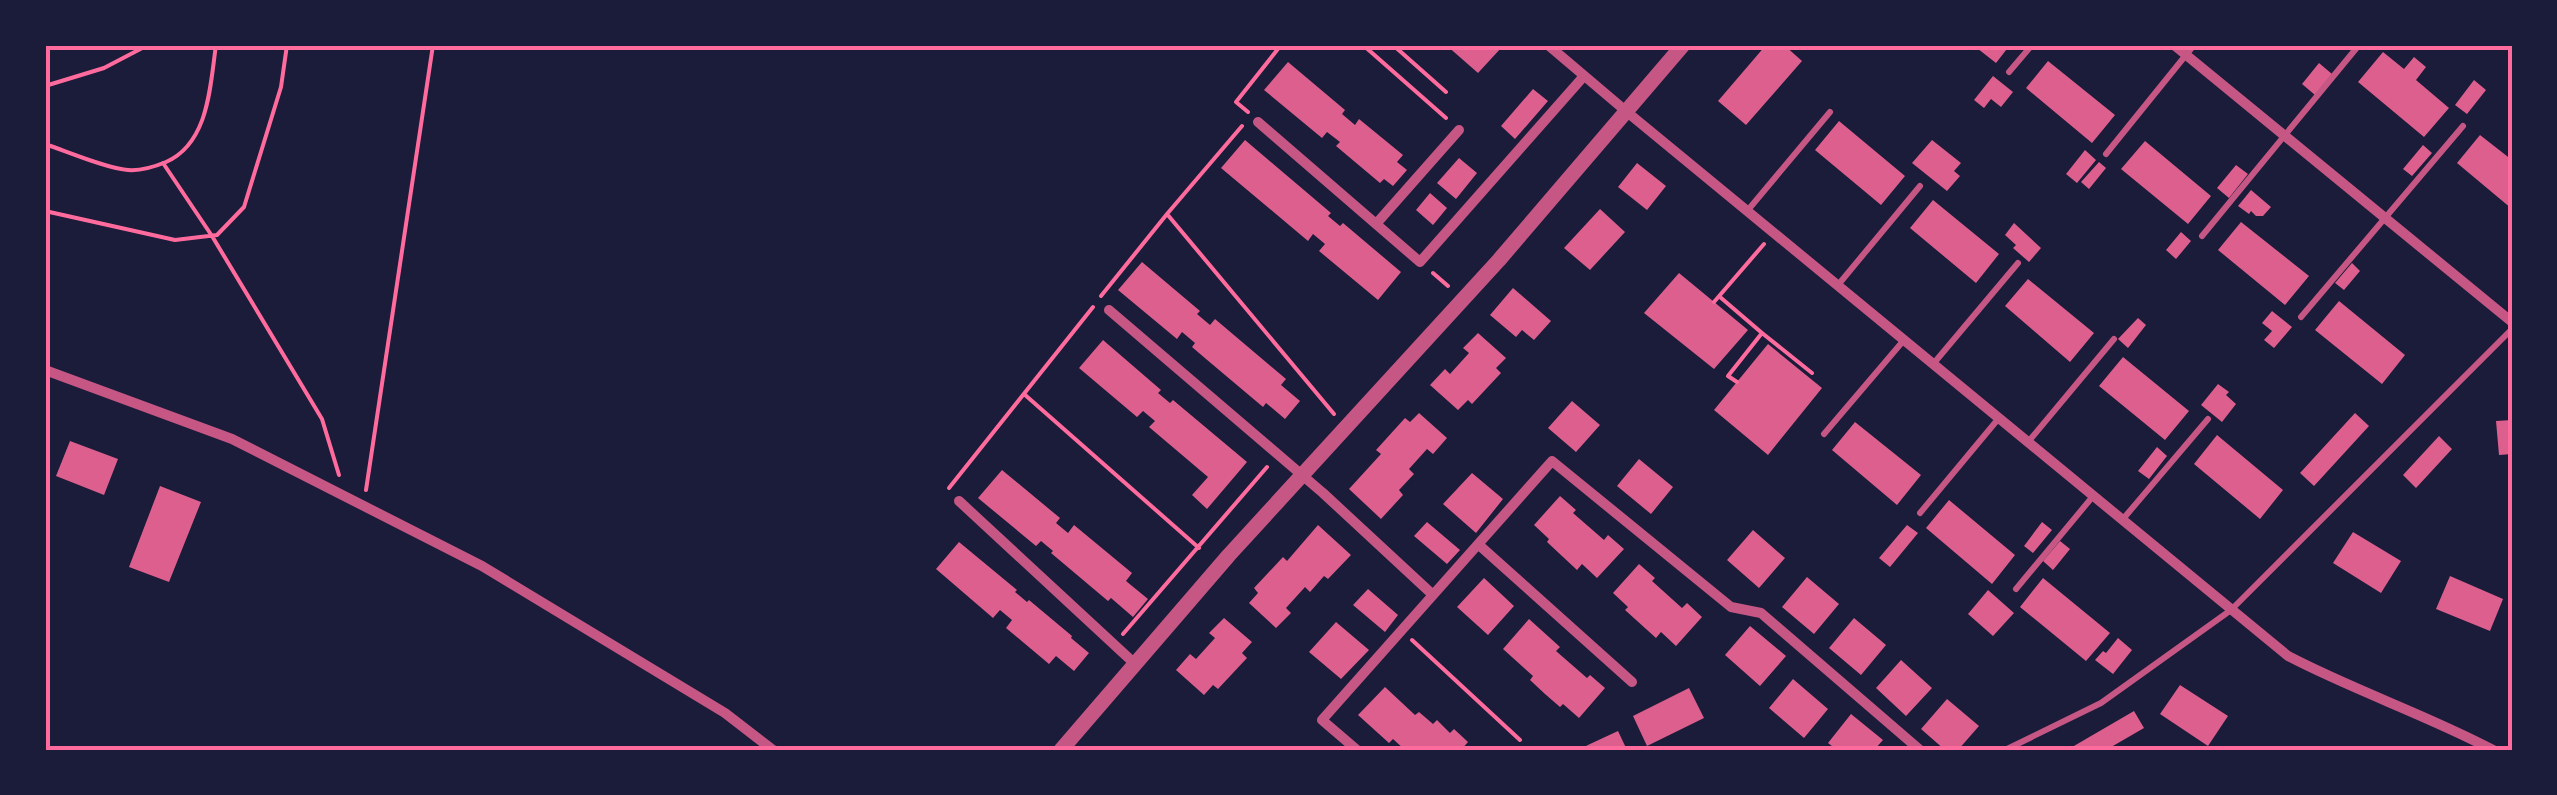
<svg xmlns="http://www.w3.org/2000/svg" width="2557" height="795" font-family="Figtree,sans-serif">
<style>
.building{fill:#dd5f8e}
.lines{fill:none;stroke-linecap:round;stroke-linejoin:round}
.path{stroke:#ff6b9d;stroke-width:4}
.service{stroke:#c65784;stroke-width:6}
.minor{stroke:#c65784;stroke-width:10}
.tertiary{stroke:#c65784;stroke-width:15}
.neatline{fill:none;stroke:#ff6b9d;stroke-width:4}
</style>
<rect width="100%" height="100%" fill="#1b1b3a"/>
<path class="building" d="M1446 45H1500L1502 47 1478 73Z
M1766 45H1784L1802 61 1746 125 1718 101Z
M1973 45H2010L1996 63Z
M2383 52 2404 69 2414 57 2426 67 2416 80 2449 108 2424 137 2358 82Z
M2048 61 2115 115 2092 143 2026 88Z
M1288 62 1345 110 1342 114 1355 125 1359 119 1403 155 1397 162 1407 170 1393 186 1384 179 1380 183 1336 146 1340 142 1327 132 1322 138 1264 90Z
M2319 63 2332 74 2315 95 2302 84Z
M1993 76 2013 92 2001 107 1991 99 1984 108 1974 100Z
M2474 80 2486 90 2467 114 2455 105Z
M1533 89 1548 101 1515 139 1501 126Z
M1839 121 1905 176 1881 205 1815 150Z
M2480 135 2512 160V209L2457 163Z
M1245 140 1331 213 1328 216 1340 226 1343 223 1401 272 1378 300 1319 251 1325 244 1313 234 1308 241 1221 168Z
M1932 140 1961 163 1954 171 1960 176 1947 191 1912 163Z
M2145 141 2211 196 2188 224 2121 169Z
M2423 145 2432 153 2412 176 2403 169Z
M2085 150 2096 160 2077 183 2066 174Z
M1459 158 1477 173 1456 199 1437 183Z
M2099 162 2106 168 2089 189 2081 182Z
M1637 163 1666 186 1647 210 1618 187Z
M2236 165 2248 174 2229 198 2217 188Z
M2251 190 2271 207 2263 216H2256L2251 211 2249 214 2238 206Z
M1430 193 1447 208 1433 225 1416 210Z
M1933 200 1999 254 1976 283 1910 228Z
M1600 209 1625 232 1590 270 1564 248Z
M2241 222 2309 276 2285 305 2218 250Z
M2014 223 2041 248 2029 262 2013 248 2016 245 2005 235Z
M2181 232 2191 241 2176 259 2166 250Z
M1142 262 1200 311 1197 314 1210 325 1215 319 1286 379 1281 385 1300 401 1285 419 1266 403 1263 407 1206 359 1192 347 1195 343 1182 332 1177 339 1118 290Z
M2352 263 2360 271 2344 290 2335 283Z
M1679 273 1748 330 1714 369 1644 313Z
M2028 279 2094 333 2070 362 2005 306Z
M1513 288 1551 321 1534 340 1522 330 1516 337 1490 315Z
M2339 301 2405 355 2382 384 2315 330Z
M2272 311 2292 327 2274 348 2264 340 2272 331 2262 323Z
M2138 318 2146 325 2128 348 2118 339Z
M1478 333 1506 358 1496 368 1501 373 1486 389 1472 404 1468 400 1458 410 1430 385 1445 369 1450 374 1469 353 1463 348Z
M1103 340 1161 390 1158 393 1170 403 1173 400 1247 462 1207 509 1192 495 1208 477 1149 427 1155 421 1143 411 1137 417 1079 368Z
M1768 344 1822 388 1768 455 1714 410Z
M2123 357 2189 411 2165 440 2099 386Z
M2218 384 2229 392 2226 395 2236 404 2222 422 2201 405Z
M1572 401 1600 425 1576 452 1548 428Z
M1419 413 1447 438 1433 454 1427 449 1409 469 1414 474 1399 490 1403 495 1381 519 1349 489 1381 454 1376 450 1405 418 1410 422Z
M2355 413 2369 426 2314 486 2300 473Z
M2512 420V454L2499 455 2496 421Z
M1855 422 1921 475 1897 505 1832 450Z
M2217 435 2283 490 2260 519 2194 464Z
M2439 436 2452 449 2416 488 2403 475Z
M70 441 118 459 104 495 56 476Z
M2157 447 2167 456 2149 479 2138 471Z
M1639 459 1673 487 1651 514 1617 486Z
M1002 470 1060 518 1056 523 1068 533 1074 525 1132 573 1126 581 1148 599 1133 617 1111 598 1108 601 1051 553 1053 551 1041 541 1036 546 978 498Z
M1472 473 1503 499 1476 533 1443 504Z
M160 486 201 502 169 582 129 567Z
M1560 496 1576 510 1573 513 1604 540 1608 535 1624 549 1597 578 1582 564 1577 570 1547 542 1549 539 1534 525Z
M1949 500 2015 555 1992 584 1926 528Z
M1427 522 1460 550 1447 564 1414 536Z
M2042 522 2052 530 2033 553 2024 546Z
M1318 525 1351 555 1328 579 1324 576 1310 592 1305 587 1286 608 1291 613 1276 628 1249 603 1258 593 1254 588 1283 557 1287 561Z
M1907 525 1918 533 1890 567 1879 558Z
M1753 530 1785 558 1759 588 1727 560Z
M2353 532 2401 561 2381 593 2333 563Z
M2060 541 2070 549 2053 570 2043 561Z
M959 542 1017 590 1015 592 1027 602 1029 600 1072 636 1071 638 1089 653 1074 671 1056 656 1049 664 1006 628 1012 620 1000 610 993 618 936 569Z
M1639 564 1655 578 1652 581 1682 608 1687 603 1702 617 1676 646 1661 632 1656 638 1625 610 1628 607 1613 593Z
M2450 576 2503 599 2490 631 2436 609Z
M1807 577 1839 604 1814 634 1782 607Z
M1484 578 1514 606 1488 635 1457 607Z
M2043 578 2110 633 2086 661 2020 607Z
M1368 589 1398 615 1385 632 1353 605Z
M1988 590 2014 613 1993 636 1968 614Z
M1224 618 1252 642 1242 653 1247 658 1232 674 1218 689 1213 685 1204 695 1176 670 1190 654 1196 659 1215 638 1209 633Z
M1854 618 1886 645 1861 675 1829 648Z
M1529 619 1560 647 1556 651 1587 678 1590 675 1605 688 1579 718 1563 704 1560 707 1545 694 1530 680 1533 676 1503 649Z
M1336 622 1369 650 1341 679 1309 652Z
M1750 626 1786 656 1760 686 1725 655Z
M2118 638 2132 650 2113 674 2095 660 2103 651 2106 653Z
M1901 660 1932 688 1906 716 1876 688Z
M1793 679 1828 709 1804 738 1769 708Z
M2180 685 2228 716 2208 746 2160 714Z
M1385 687 1415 715 1419 712 1433 724 1437 720 1450 733 1454 729 1468 742 1461 750H1413L1411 748 1405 750 1393 739 1389 743 1358 715Z
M1689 688 1704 718 1647 746 1633 716Z
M1947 699 1979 726 1958 750H1945L1921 729Z
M2134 711 2144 728 2106 750H2067Z
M1851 714 1883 740 1874 750H1837L1828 743Z
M1618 731 1627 750H1578L1590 744Z"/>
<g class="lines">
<path class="path" d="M1363 45 1446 118
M1393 45 1446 92
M45 86 104 68 148 45
M1248 112 1236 102 1281 45
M45 144C66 151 108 169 128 170 141 171 154 167 166 162 209 143 210 86 216 45
M163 163 212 236 322 419 339 475
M45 211 175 240 217 235 244 207 281 87 287 45
M1167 214 1334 414
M1433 273 1448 286
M1101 296 1167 214 1242 126
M1720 297 1762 333
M1714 302 1764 244
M1737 382 1728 376 1762 333 1812 373
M1024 394 1199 548
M949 488 1093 307
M366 490 433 45
M1123 634 1267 467
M1412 640 1520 740"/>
<path class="service" d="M2009 72 2032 45
M2106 154 2194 45
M1748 210 1830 112
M2202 236 2359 45
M1838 285 1920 186
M2301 317 2463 126
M1934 363 2018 263
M1824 434 1904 340
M2029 441 2114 339
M1920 513 1999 418
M2123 519 2208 419
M2016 589 2094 495
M2005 750 2101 703 2231 610 2512 329"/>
<path class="minor" d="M1548 45 1627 112 2288 656C2355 691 2427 715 2493 750
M2174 45 2512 322
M1258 122 1420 262 1584 76
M1376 224 1459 130
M1109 310 1323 493 1432 594
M45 370 232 439 482 566 725 713 773 750
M959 501 1134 663
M1479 545 1632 682
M1357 750 1322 720 1552 461 1731 607 1761 613 1920 750"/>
<path class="tertiary" d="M1061 750 1229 555 1499 260 1683 45"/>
</g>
<rect width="2557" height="795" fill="none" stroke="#1b1b3a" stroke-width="95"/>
<rect x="48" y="48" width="2462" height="700" class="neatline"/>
</svg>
